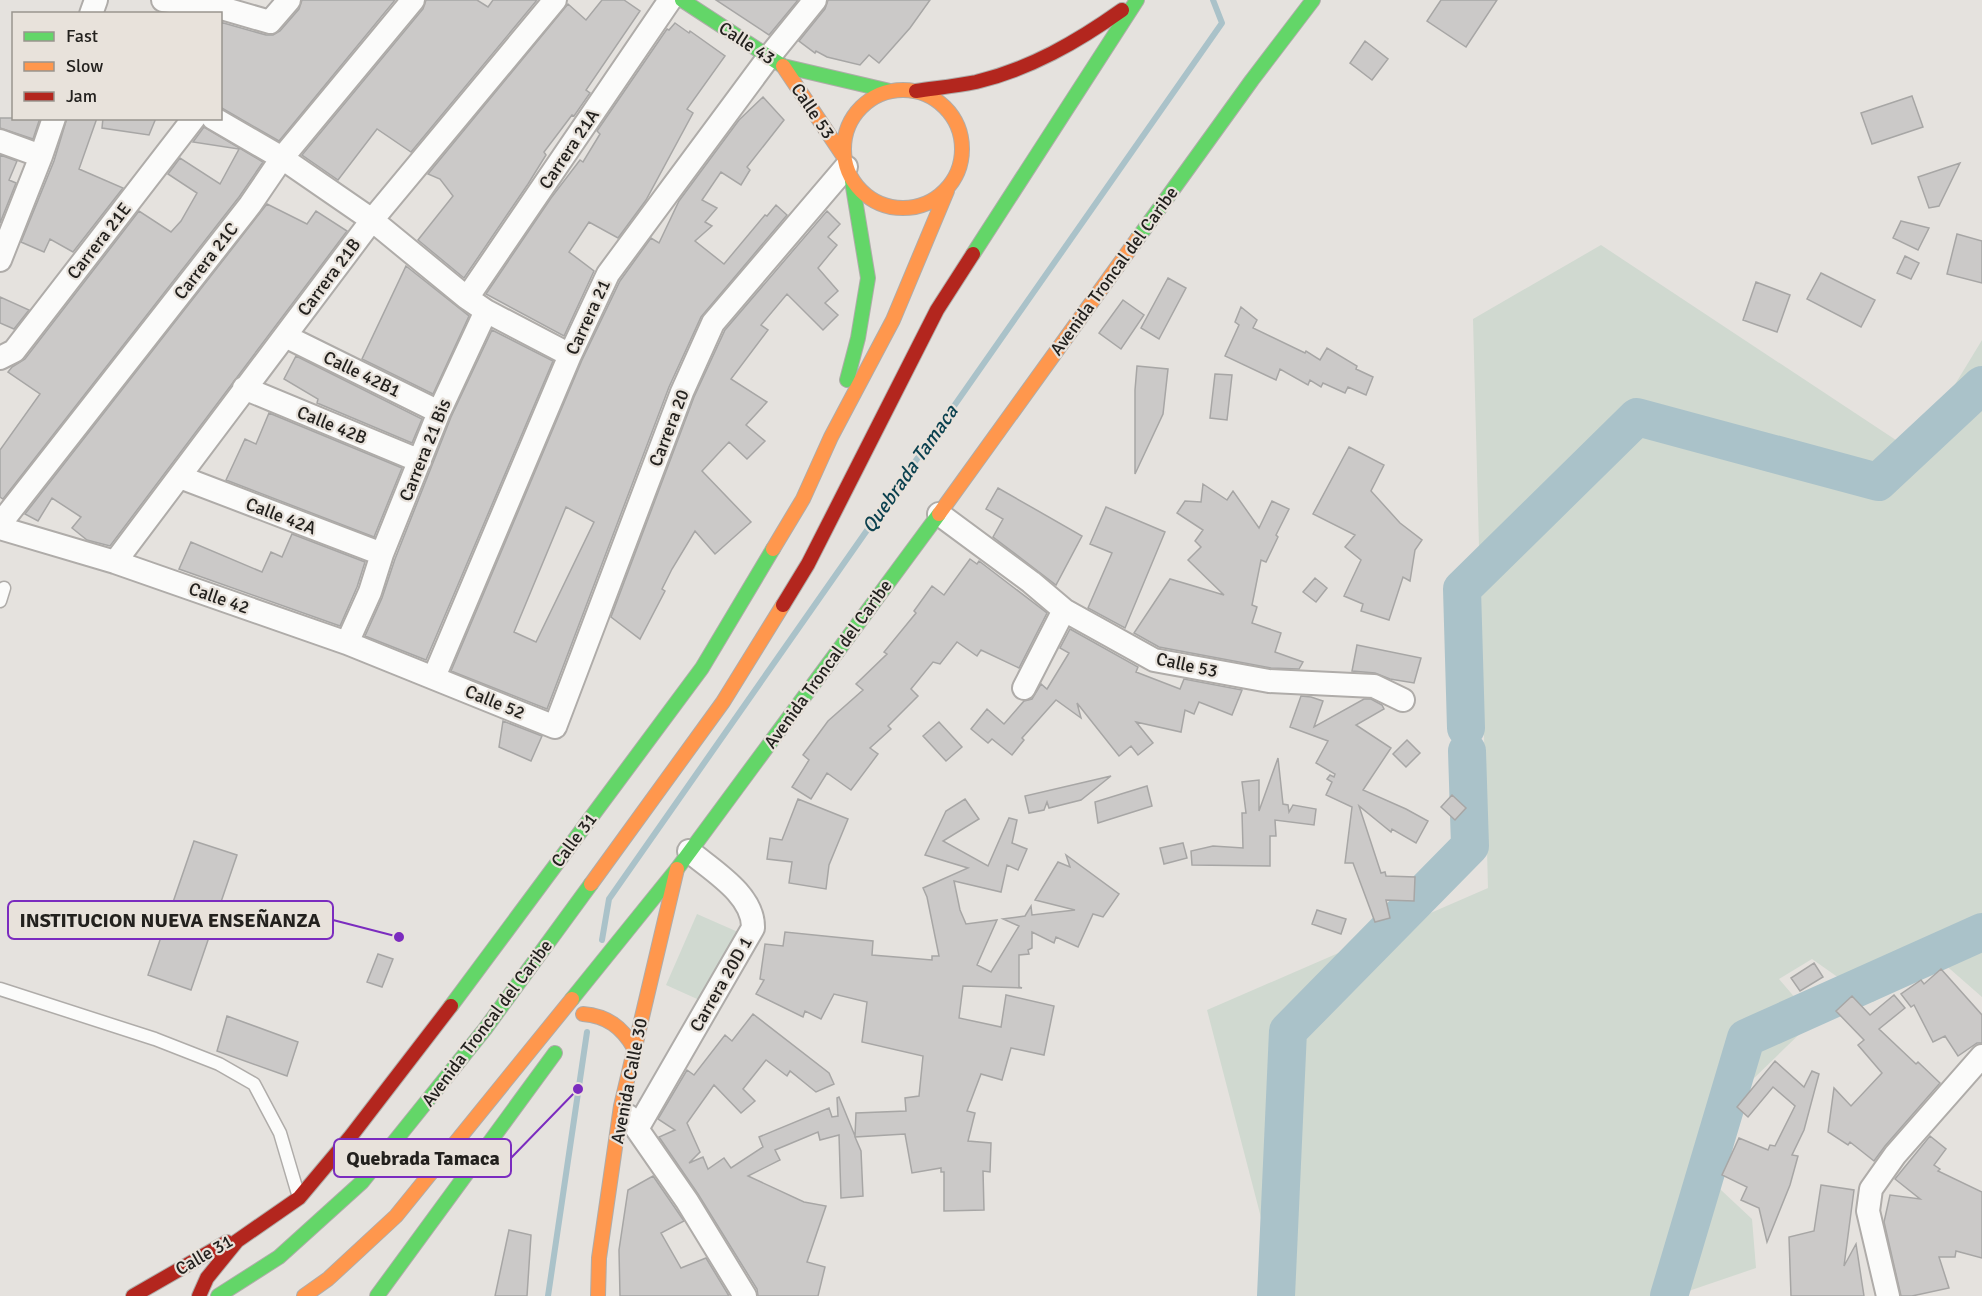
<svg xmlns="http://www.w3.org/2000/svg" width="1982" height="1296" font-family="Signika,sans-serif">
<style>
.green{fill:#d0d9d0}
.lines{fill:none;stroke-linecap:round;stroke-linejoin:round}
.stream{stroke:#aac2c9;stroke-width:6}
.river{stroke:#aac2c9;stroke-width:38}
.building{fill:#cbc9c8;stroke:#a7a6a5;stroke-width:1.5;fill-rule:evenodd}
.lane-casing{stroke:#afaca9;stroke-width:15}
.street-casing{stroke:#afaca9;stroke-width:26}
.fast-casing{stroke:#afaca9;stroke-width:16}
.slow-casing{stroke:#afaca9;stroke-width:16}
.jam-casing{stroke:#afaca9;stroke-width:16}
.lane{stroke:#fbfbfa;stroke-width:12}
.street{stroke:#fbfbfa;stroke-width:22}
.fast{stroke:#63d668;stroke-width:14}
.slow{stroke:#ff974d;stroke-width:14}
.jam{stroke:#b3261e;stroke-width:14}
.labels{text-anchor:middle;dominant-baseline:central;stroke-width:4.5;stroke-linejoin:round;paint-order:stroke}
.street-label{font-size:18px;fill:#23211e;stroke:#e8e2db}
.water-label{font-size:20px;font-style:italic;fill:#0b414f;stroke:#e8e2db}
.leader{fill:none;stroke:#7b2cbf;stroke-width:2}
.callout-dot{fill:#7b2cbf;stroke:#e8e2db;stroke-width:2}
.callout{fill:#e8e2db;stroke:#7b2cbf;stroke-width:2}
.callout-label{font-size:20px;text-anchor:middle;font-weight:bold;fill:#23211e}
</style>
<rect width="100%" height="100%" fill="#e5e2de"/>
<path class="green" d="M1601 245 1914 452 1982 340V997L1942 962 1873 1002 1812 959 1779 979 1814 1020 1751 1081 1706 1176 1752 1219 1756 1268 1674 1296H1288V1281L1271 1256 1207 1010 1488 888 1473 319Z
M697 914 738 932 706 1003 666 985Z"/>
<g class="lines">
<path class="stream" d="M602 940 609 899 1222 23 1213 0
M548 1296 587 1032"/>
<path class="river" d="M1466 728 1462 589 1637 417 1878 482 1982 385
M1276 1296 1288 1031 1470 846 1467 751
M1669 1296 1746 1038 1982 932"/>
</g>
<path class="building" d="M302 0H395L279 141 220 107V22L266 35H273L280 31 299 9Z
M426 0H477L488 7 493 0H537L411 152 377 129 338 180 302 155 423 9Z
M602 0H624L640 11 586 90 590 93 574 116 572 115 544 152 546 155 528 184 464 278 418 240 453 196 440 179 428 174 568 4 586 20Z
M716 0H798L769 35Z
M828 0H930L910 28 879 63 869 55 860 65 827 57 816 51 815 53 799 41 825 9Z
M1441 0H1497L1466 47 1427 21Z
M675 23 689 33 690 31 725 56 687 109 693 113 646 200 618 238 589 222 569 252 594 271 564 336 486 294 551 198 580 160 583 162 600 134 597 131 667 29 669 30Z
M1365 41 1388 59 1372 80 1350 63Z
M1912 96 1923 127 1872 144 1861 113Z
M763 97 784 120 747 167 750 170 741 185 721 172 702 200 717 208 705 222 712 226 695 241 724 264 765 215 767 216 776 205 787 215 701 317 669 387 547 709 451 671 582 360 620 281 651 238 659 243 679 201 739 120ZM566 507 594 522 536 642 514 632Z
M0 118H40L33 139 0 128Z
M67 118H97L79 169 123 188 73 252 50 239 44 252 21 242 54 161Z
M103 118H156L149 135 102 128Z
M204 127 263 162 239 197 3 499 0 497V450L40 394 8 372 12 367 25 359 139 211 171 232 181 221 197 193 168 174 180 158 220 184 239 149 193 142Z
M0 155 17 161 9 180 16 183 0 223Z
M1960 163 1939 206 1929 208 1918 177Z
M267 204 307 224 316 211 347 231 110 546 87 540 72 528 81 517 52 498 38 521 25 514Z
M827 211 840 224 828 237 837 245 818 268 838 291 825 303 838 315 823 330 787 294 761 325 768 330 731 379 767 402 746 425 765 441 747 459 729 442 702 471 751 522 715 554 695 531 672 569 662 589 665 591 640 639 611 617 694 397 725 330Z
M1901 221 1929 228 1918 250 1893 238Z
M1957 234 1982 241V283L1947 274Z
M1905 256 1919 263 1911 279 1897 273Z
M406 266 469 316 433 394 362 359Z
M1821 273 1875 300 1861 327 1807 299Z
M1168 278 1186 288 1159 339 1141 328Z
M1756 282 1790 295 1777 332 1743 320Z
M0 297 29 310 14 329 0 323Z
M1123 300 1144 315 1121 349 1099 333Z
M1241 307 1257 320 1253 328 1305 353 1306 351 1320 360 1327 348 1357 366 1356 369 1373 377 1366 395 1348 387 1345 393 1323 383 1321 387 1310 380 1308 385 1280 369 1276 380 1225 356 1239 325 1235 322Z
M492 330 553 361 426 660 365 636 382 598 395 559 451 417Z
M296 356 422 419 412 443 317 403 318 399 284 379Z
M1137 366 1168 369 1163 414 1135 474V390Z
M1215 374 1232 375 1227 420 1210 418Z
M269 413 402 468 374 537 226 480 245 439 256 444Z
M1349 447 1384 465 1371 491 1400 523 1422 540 1415 550 1410 581 1403 577 1389 620 1361 611 1363 604 1344 596 1361 560 1345 547 1355 535 1313 514Z
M1203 484 1227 500 1233 491 1259 528 1272 501 1289 509 1276 535 1278 537 1266 562 1261 560 1252 605 1257 607 1252 623 1281 633 1275 652 1303 662 1299 669 1271 668 1159 647 1134 633 1170 579 1224 595 1188 560 1201 547 1195 541 1203 530 1177 513 1185 501 1201 502Z
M998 488 1082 536 1056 585 993 537 1003 519 986 509Z
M1106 507 1165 532 1125 628 1088 608 1112 553 1090 544Z
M292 534 365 562 357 587 340 626 179 569 191 542 262 572 271 552 282 557Z
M970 559 977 564 979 561 1047 613 1019 668 981 650 977 656 957 642 940 664 933 662 911 689 918 696 888 726 891 729 870 748 878 754 851 790 827 773 811 799 792 787 809 760 803 755 828 721 863 690 856 684 887 654 884 652 916 613 914 611 932 586 944 595Z
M1315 578 1327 588 1316 602 1303 592Z
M1070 629 1138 667 1136 672 1180 689 1184 679 1242 690 1232 715 1199 702 1194 714 1185 710 1181 732 1136 722 1153 743 1138 755 1131 746 1119 756 1077 703 1081 718 1056 700 1022 738 1024 740 1012 755 992 739 988 743 971 729 987 709 1004 724 1024 701 1032 699 1041 684 1047 689 1069 653 1060 648Z
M1357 645 1421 658 1414 683 1390 679 1375 673 1352 671Z
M1301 696 1311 697 1323 701 1314 727 1364 699H1371L1382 705 1384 709 1356 725 1391 748 1363 790 1406 809 1428 821 1416 843 1392 829 1391 832 1359 806 1381 873 1385 872 1386 876 1415 877 1414 901 1386 900 1390 918 1375 922 1353 863H1345L1352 807 1326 795 1332 782 1327 779 1330 775 1334 777 1335 774 1316 763 1328 741 1290 727Z
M503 721 542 736 531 761 499 747Z
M939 722 962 747 946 761 923 736Z
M1407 740 1420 753 1406 767 1393 754Z
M1278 758 1283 804 1288 805 1289 812 1293 805 1316 809 1314 825 1275 820 1276 836H1270V866L1192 865 1191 851 1213 846 1243 848 1242 813H1246L1242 782 1259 780V811Z
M1111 776 1081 800 1049 808 1047 802 1044 810 1029 813 1025 796Z
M1147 786 1152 806 1098 823 1095 802Z
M1452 795 1466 808 1455 820 1441 807Z
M798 799 848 819 829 865 826 889 789 883 792 862 767 859 770 838 782 840Z
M965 799 979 819 943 841 988 866 1009 818 1017 820 1012 843 1027 849 1018 870 1007 865 1001 892 954 881 960 910 966 924 997 920 977 965 991 972 1019 926 1003 919 1025 916 1031 906 1032 915 1075 910 1035 900 1058 862 1070 867 1066 855 1119 894 1103 917 1093 914 1078 947 1056 937 1054 943 1032 932V948L1028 950 1029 954 1019 955V987L1022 988 963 986 959 1018 1001 1027 1006 995 1054 1006 1044 1055 1011 1048 1002 1080 981 1074 967 1111 975 1113 968 1141 991 1143 990 1172 983 1171 984 1210 944 1211V1172H941V1168L912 1173 905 1134 855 1137 861 1151 863 1196 841 1198 839 1135 820 1140 818 1132 775 1150 780 1160 748 1176 804 1202 826 1206 807 1262 825 1267 818 1296H758L757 1289 698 1194 659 1137 675 1130 658 1119 687 1070 694 1075 725 1035 732 1041 753 1014 829 1073 834 1084 816 1092 790 1071 787 1076 766 1060 743 1089 755 1101 741 1113 714 1085 687 1123 700 1152 689 1163 703 1157 708 1169 724 1158 731 1168 763 1147 759 1137 829 1108 832 1117 838 1116 837 1098 839 1097 855 1136 856 1113 906 1111 905 1098 919 1096 923 1056 862 1042 867 1002 834 994 821 1019 805 1011 803 1017 756 994 764 980 760 979 765 944 783 946 785 932 873 941 872 955 932 960V956H939L927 897 923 888 968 868 925 855 946 811Z
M194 841 237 855 191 990 148 975Z
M1183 843 1187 858 1164 864 1160 848Z
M1317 910 1346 919 1341 934 1312 924Z
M378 954 393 959 382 987 367 982Z
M1814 963 1823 977 1800 991 1791 978Z
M1941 969 1982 1015V1043H1977L1958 1056 1945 1036 1933 1042 1914 1005 1911 1007 1901 994 1921 980 1924 984Z
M1894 995 1905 1008 1879 1029 1916 1064 1918 1062 1940 1083 1885 1146 1874 1161 1850 1142 1848 1145 1828 1132 1834 1088 1851 1106 1882 1073 1858 1045 1864 1040 1836 1011 1852 996 1870 1015Z
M227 1016 298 1042 287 1076 217 1051Z
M1775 1061 1804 1087 1812 1071 1819 1074 1804 1130 1792 1155 1798 1156 1790 1185 1767 1242 1759 1208 1741 1200 1747 1187 1722 1175 1739 1138 1768 1150 1770 1145 1775 1146 1795 1106 1773 1087 1748 1117 1737 1107Z
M1930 1136 1946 1149 1934 1165 1940 1169 1938 1171 1982 1192V1258L1956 1251 1955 1257H1939L1949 1288 1912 1296H1901L1884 1222 1890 1195 1920 1199 1895 1179Z
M653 1176 684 1221 661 1233 681 1268 706 1258 729 1296H620L619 1250 628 1190Z
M1821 1185 1854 1190 1844 1266 1856 1244 1864 1296H1791L1789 1237 1814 1231Z
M509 1230 531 1235 527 1296H495Z"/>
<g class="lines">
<g class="lane-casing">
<path id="lane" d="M0 601 4 588
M0 989 155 1039 219 1064 254 1084 280 1133 298 1194"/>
</g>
<g class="street-casing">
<path id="street" d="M163 0 218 7 270 22 289 0
M91 14 96 0
M213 118 282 158 372 220 467 298 486 311 570 355
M0 141 41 156
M0 260 41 156 54 118
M467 298 670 0
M285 336 439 412
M0 358 14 351 194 118
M244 388 420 461
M180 477 382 554
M939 514 1031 582 1064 610 1154 660 1269 681 1374 686 1403 700
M0 524 250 205 282 158 413 0
M0 528 115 562 347 643 555 727 682 392 713 323 846 167
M115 562 372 220 555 0
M347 643 370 592 382 554 439 412 486 311
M434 677 570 355 608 274 768 58 815 0
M1024 688 1064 610
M628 1116 687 1201 745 1296
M637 1129 753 928C754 895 713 871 689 851
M1888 1296 1868 1211 1871 1189 1895 1155 1982 1056"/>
</g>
<g class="fast-casing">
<path id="fast" d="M682 0 783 66 890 91
M1138 238 1252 80 1313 0
M973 254 1137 0
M847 380 858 338 868 278 852 181
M572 999 677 869 939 514
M451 1006 702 668 773 549
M218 1296 279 1257 362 1182 485 1029 591 884
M377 1296 555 1053"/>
</g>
<g class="slow-casing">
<path id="slow" d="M783 66 844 157
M844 149a59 59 0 1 1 118 0a59 59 0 1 1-118 0Z
M939 514 1138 238
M773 549 803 499 831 437 893 320 947 191
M591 884 723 702 783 605
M583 1014C607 1016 622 1027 634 1048
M304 1296 328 1279 396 1216 572 999
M598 1296 599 1258 621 1106 677 869"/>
</g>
<g class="jam-casing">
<path id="jam" d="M916 91C936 88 956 86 976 82 1030 69 1077 42 1122 10
M783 605 808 564 937 310 973 254
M133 1296 227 1242
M199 1296 207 1278 237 1241 299 1198 351 1136 451 1006"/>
</g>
<use href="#lane" class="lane"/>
<use href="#street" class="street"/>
<use href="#fast" class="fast"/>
<use href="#slow" class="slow"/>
<use href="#jam" class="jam"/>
</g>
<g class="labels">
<g class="street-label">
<text transform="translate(747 43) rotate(33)">Calle 43</text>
<text transform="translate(813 111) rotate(56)">Calle 53</text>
<text transform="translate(569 149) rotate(-56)">Carrera 21A</text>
<text transform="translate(99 241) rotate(-52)">Carrera 21E</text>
<text transform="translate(206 261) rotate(-52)">Carrera 21C</text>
<text transform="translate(1114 271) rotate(-54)">Avenida Troncal del Caribe</text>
<text transform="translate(329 277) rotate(-53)">Carrera 21B</text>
<text transform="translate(588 317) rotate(-65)">Carrera 21</text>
<text transform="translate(362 374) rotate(26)">Calle 42B1</text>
<text transform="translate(332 425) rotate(22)">Calle 42B</text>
<text transform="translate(669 428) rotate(-69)">Carrera 20</text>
<text transform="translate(425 450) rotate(-68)">Carrera 21 Bis</text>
<text transform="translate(281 516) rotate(21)">Calle 42A</text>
<text transform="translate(219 598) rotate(19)">Calle 42</text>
<text transform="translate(828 664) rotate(-54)">Avenida Troncal del Caribe</text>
<text transform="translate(1187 665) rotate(12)">Calle 53</text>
<text transform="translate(495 702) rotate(22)">Calle 52</text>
<text transform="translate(574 840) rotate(-53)">Calle 31</text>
<text transform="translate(721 984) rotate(-60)">Carrera 20D 1</text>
<text transform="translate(487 1023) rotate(-53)">Avenida Troncal del Caribe</text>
<text transform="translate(629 1081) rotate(-79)">Avenida Calle 30</text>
<text transform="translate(204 1255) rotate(-30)">Calle 31</text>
</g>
<g class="water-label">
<text transform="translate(910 469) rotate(-55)">Quebrada Tamaca</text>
</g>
</g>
<path class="leader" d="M399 937L333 920M578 1089L511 1158"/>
<g class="callout-dot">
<circle cx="399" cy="937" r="6"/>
<circle cx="578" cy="1089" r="6"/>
</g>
<g class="callout">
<rect x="8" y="901" width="325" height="38" rx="6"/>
<rect x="334" y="1139" width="177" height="38" rx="6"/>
</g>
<g class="callout-label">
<text x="170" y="927">INSTITUCION NUEVA ENSEÑANZA</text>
<text x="423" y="1165">Quebrada Tamaca</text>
</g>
<rect x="12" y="12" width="210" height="108" fill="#e8e2db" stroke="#99958f" stroke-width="1.5"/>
<rect x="24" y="32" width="30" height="9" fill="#63d668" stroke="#99958f" stroke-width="1.5"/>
<text x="66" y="42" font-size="18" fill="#23211e">Fast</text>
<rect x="24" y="62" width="30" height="9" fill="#ff974d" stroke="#99958f" stroke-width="1.5"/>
<text x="66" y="72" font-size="18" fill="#23211e">Slow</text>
<rect x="24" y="92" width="30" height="9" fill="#b3261e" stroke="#99958f" stroke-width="1.5"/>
<text x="66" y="102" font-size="18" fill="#23211e">Jam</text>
</svg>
